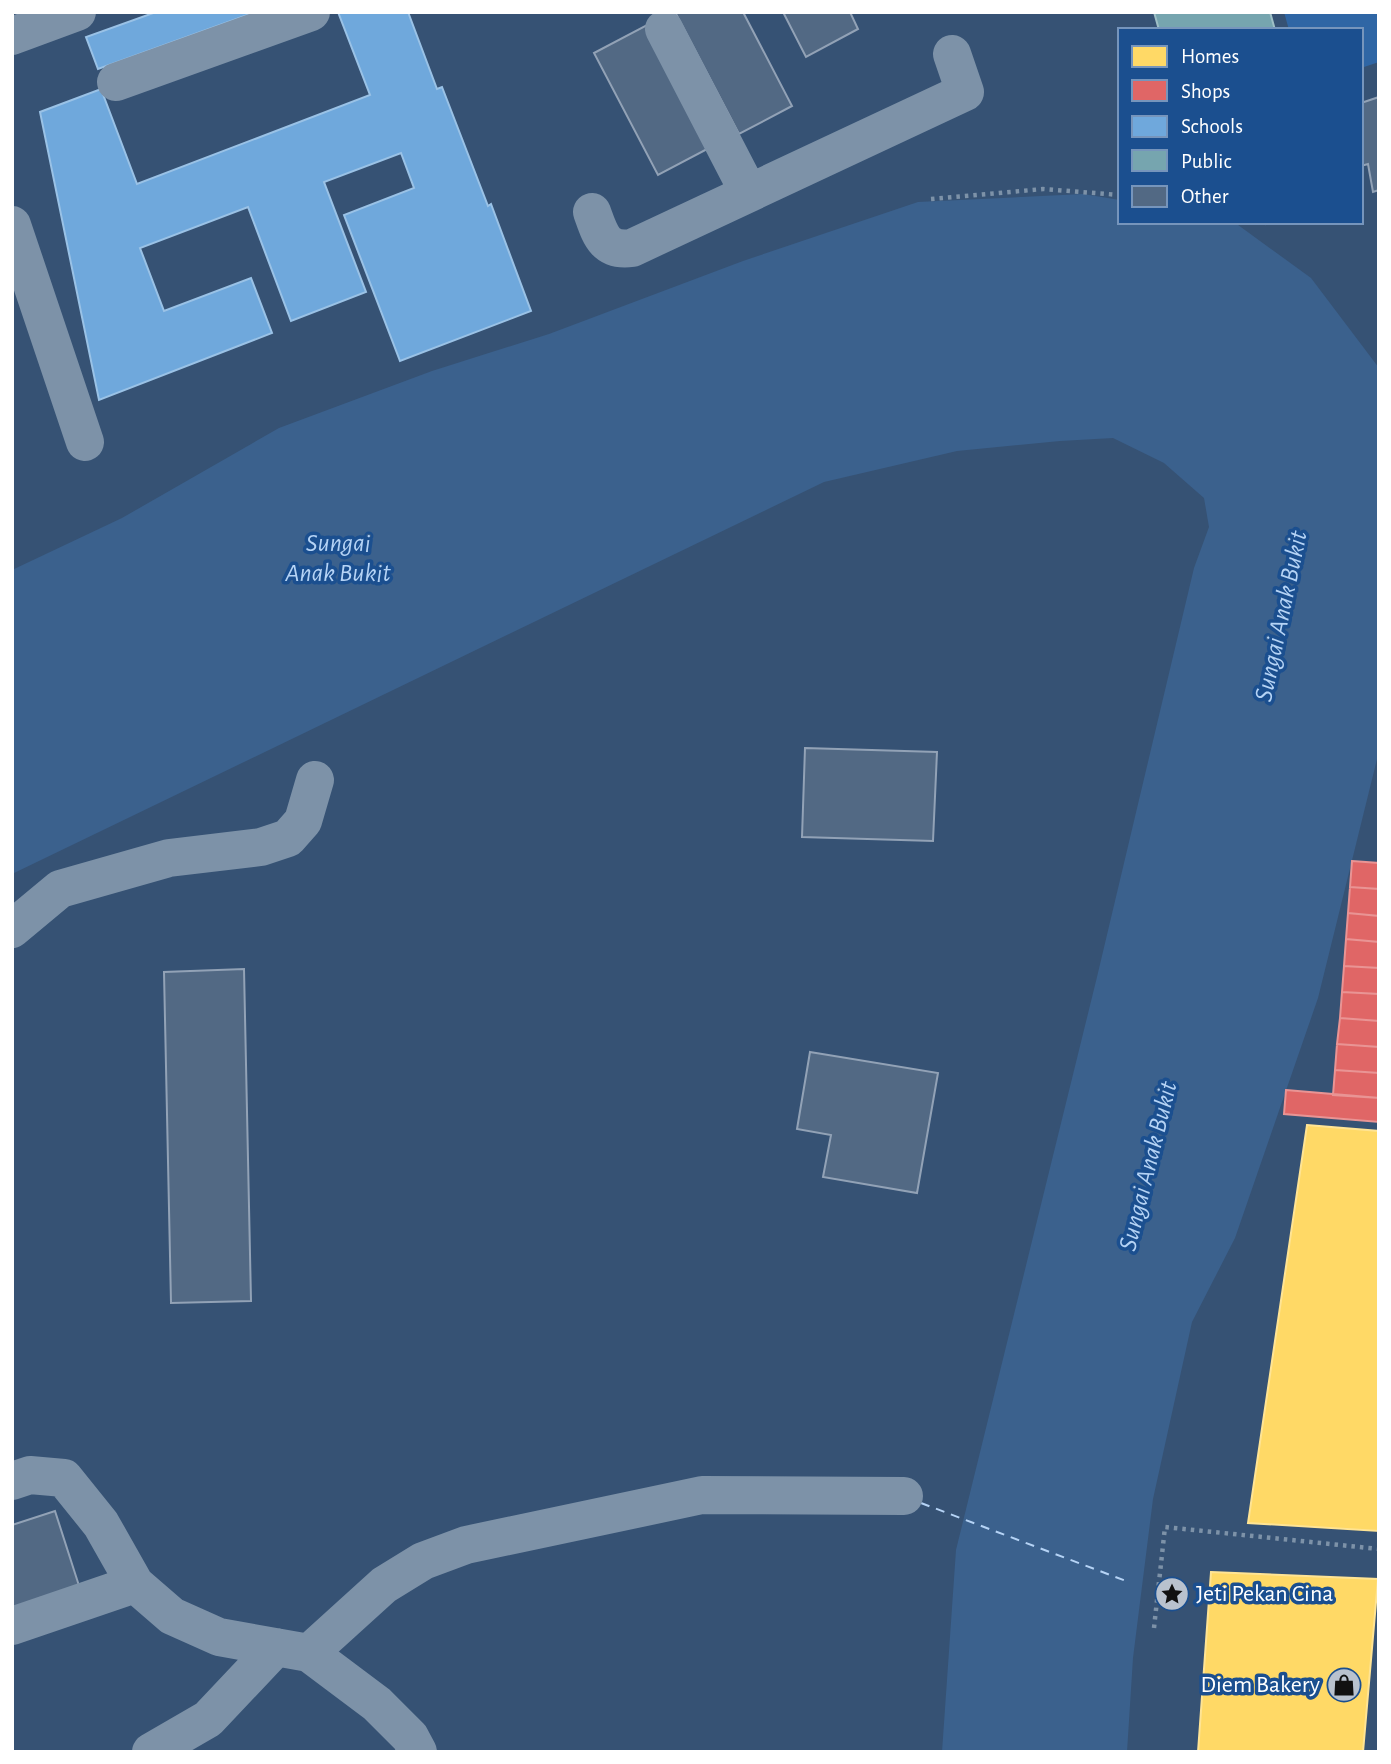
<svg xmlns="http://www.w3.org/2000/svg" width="1391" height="1764" font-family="'Alegreya Sans',sans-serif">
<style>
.green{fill:#2f66a5}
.water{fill:#3b618d}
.homes{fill:#ffd966;stroke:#ffe494;stroke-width:2}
.shops{fill:#e06666;stroke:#e99494;stroke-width:2}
.schools{fill:#6fa8dc;stroke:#9ac2e6;stroke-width:2}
.public{fill:#76a5af;stroke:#9fc0c7;stroke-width:2}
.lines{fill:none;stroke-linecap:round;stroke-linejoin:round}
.ferry{stroke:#b5d3f5;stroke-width:2;stroke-dasharray:9 7;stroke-linecap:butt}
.building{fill:#526984;stroke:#92a2b6;stroke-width:2}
.path{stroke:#7d92a8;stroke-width:4.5;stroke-dasharray:3.5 5;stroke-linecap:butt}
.minor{stroke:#7d92a8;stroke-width:38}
.labels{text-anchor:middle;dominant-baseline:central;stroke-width:7;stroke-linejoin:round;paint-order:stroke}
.poi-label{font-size:24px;fill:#fff;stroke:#1b4f8f;text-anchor:start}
.water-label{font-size:26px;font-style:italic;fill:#b5d3f5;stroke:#1b4f8f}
</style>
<rect width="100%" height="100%" fill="#365274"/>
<path class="green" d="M1284 12H1379V62L1361 68V30H1289Z"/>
<path class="water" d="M1083 194 1120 200V222H1234L1311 278 1379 368V751L1318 998 1235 1238 1192 1322 1153 1499 1133 1658 1127 1752H942L956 1550 1097 977 1194 568 1209 527 1204 498 1164 463 1113 438 1060 441 957 451 824 482 12 874V570L122 518 279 428 432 371 549 334 743 261 918 202Z"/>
<path class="homes" d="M1307 1125 1379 1131V1531L1248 1523Z
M1211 1572 1378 1579 1363 1752H1198Z"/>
<path class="shops" d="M1352 861 1379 863V889L1350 887Z
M1350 887 1379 889V916L1348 913Z
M1348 913 1379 916V942L1346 939Z
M1346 939 1379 942V968L1344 966Z
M1344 966 1379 968V994L1342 992Z
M1342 992 1379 994V1021L1340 1018Z
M1340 1018 1379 1021V1047L1337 1044Z
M1337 1044 1379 1047V1073L1335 1070Z
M1335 1070 1379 1073V1098L1333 1095Z
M1286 1090 1379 1098V1122L1284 1114Z"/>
<path class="schools" d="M156 12H256L98 69 86 37Z
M338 12H408L437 89 442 87 488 206 491 204 531 311 400 361 344 215 414 188 401 153 324 182 366 292 291 321 248 207 140 248 164 311 251 278 272 333 99 400 40 112 101 89 137 184 370 95Z"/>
<path class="public" d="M1154 12H1270L1275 30H1159Z"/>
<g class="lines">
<path class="ferry" d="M921 1503 1126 1581"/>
</g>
<path class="building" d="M675 12H743L792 106 739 134Z
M783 12H850L858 29 806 57Z
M647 25 711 147 658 175 594 53Z
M1379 97V190L1373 192 1368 164 1361 166V103Z
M805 748 937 752 933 841 802 837Z
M244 969 251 1301 171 1303 164 972Z
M810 1052 938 1073 917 1193 823 1177 831 1135 797 1129Z
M55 1511 82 1595 12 1618V1525Z"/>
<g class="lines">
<path class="path" d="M931 199 1043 189 1120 195
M1263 222 1266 223
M1154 1628 1165 1527 1379 1549"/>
<path class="minor" d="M664 29 749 193
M12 36 77 12
M116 82 311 12
M592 212C600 234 604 252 632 248L965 92 952 54
M12 225 85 442
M12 929 60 889 169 858 261 847 288 838 303 821 315 780
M12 1481 30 1475 64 1478 101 1524 135 1584 172 1616 219 1637 309 1653 377 1704 410 1737 418 1752
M12 1626 135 1584
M309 1653 384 1585 423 1561 466 1545 702 1495 904 1496
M151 1752 208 1719 276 1647"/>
</g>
<defs>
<g id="sight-disc" transform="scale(1.75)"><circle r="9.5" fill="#b9c2ce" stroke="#1b4f8f"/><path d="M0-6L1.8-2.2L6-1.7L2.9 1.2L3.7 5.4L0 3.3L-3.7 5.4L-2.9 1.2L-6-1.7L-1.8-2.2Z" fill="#111"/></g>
<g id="shop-disc" transform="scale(1.75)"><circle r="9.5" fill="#b9c2ce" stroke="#1b4f8f"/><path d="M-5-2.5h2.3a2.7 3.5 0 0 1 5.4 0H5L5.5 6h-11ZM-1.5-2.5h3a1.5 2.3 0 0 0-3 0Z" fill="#111"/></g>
</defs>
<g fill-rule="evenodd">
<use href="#sight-disc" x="1172" y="1594"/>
<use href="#shop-disc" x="1344" y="1685"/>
</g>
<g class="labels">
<g class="poi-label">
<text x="1196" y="1594">Jeti Pekan Cina</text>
<text x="1320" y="1685" text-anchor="end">Diem Bakery</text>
</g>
<g class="water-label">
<text x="338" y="543">Sungai<tspan x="338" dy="30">Anak Bukit</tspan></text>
<text transform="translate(1281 616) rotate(-78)">Sungai Anak Bukit</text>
<text transform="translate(1148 1166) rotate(-76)">Sungai Anak Bukit</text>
</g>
</g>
<rect width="1391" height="1764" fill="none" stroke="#ffffff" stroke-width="28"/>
<rect x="1118" y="28" width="245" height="196" fill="#1b4f8f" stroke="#7695bc" stroke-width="2"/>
<rect x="1132" y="46" width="35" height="21" fill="#ffd966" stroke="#7695bc" stroke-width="2"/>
<text x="1181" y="63" font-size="21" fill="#ffffff">Homes</text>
<rect x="1132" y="80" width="35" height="21" fill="#e06666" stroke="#7695bc" stroke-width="2"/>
<text x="1181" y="98" font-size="21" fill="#ffffff">Shops</text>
<rect x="1132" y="116" width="35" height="21" fill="#6fa8dc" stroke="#7695bc" stroke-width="2"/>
<text x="1181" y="133" font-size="21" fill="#ffffff">Schools</text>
<rect x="1132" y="150" width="35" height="21" fill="#76a5af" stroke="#7695bc" stroke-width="2"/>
<text x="1181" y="168" font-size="21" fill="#ffffff">Public</text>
<rect x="1132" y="186" width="35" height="21" fill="#526984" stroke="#7695bc" stroke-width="2"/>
<text x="1181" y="203" font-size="21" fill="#ffffff">Other</text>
</svg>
